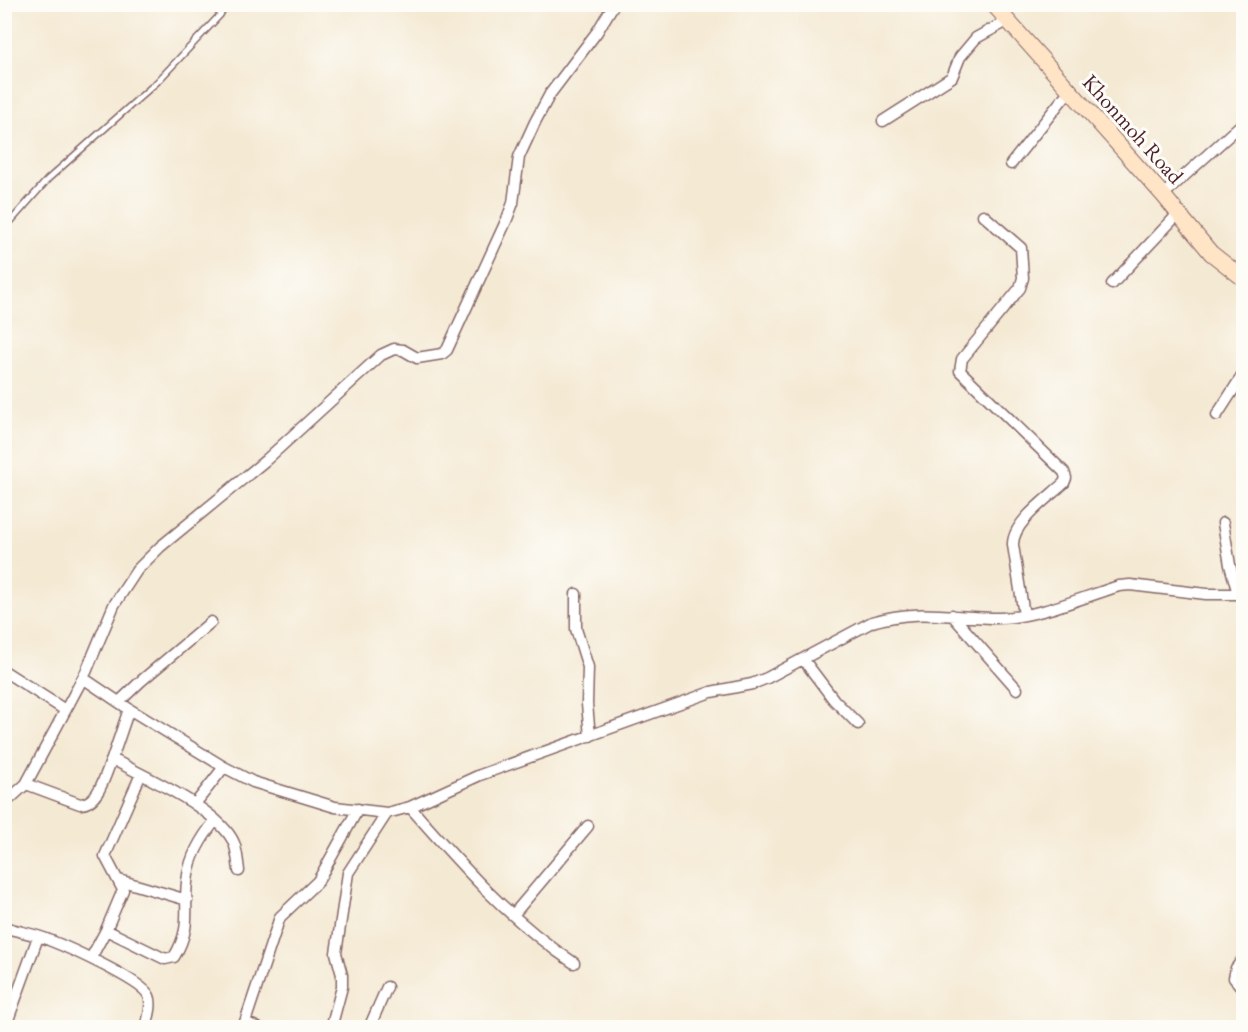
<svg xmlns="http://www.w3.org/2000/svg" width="1248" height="1032" font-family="'EB Garamond',serif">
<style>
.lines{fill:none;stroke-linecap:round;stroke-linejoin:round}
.service-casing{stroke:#866666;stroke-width:8}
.minor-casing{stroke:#866666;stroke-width:13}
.secondary-casing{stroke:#866666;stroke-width:17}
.service{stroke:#fff;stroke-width:5}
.minor{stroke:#fff;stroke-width:10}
.secondary{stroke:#ffe4c6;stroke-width:15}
.labels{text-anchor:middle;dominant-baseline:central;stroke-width:6;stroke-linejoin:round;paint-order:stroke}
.street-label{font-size:22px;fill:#4a1f2b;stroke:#fdfcf7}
</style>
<rect width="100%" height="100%" fill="#fdfcf7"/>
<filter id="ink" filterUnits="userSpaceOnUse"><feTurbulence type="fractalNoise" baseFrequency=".0167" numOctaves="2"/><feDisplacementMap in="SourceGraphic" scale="12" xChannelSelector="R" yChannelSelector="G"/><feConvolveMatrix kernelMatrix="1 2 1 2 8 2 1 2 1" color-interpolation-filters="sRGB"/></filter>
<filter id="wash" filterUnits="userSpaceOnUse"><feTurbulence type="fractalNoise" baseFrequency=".008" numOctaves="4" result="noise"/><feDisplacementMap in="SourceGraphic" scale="24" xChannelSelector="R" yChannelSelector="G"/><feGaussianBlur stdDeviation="1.35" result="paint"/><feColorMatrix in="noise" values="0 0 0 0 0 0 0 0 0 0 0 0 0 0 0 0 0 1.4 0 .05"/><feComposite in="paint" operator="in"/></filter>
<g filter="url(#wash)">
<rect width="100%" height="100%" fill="#f4e9d3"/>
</g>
<g filter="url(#ink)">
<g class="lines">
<g class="service-casing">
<path id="service" d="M4 229 48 179 157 82 220 15 226 4"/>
</g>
<g class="minor-casing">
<path id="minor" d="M883 121 952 77 960 57 976 38 1007 21
M1011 164 1069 91
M1163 195 1244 122
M983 215 1021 248 1023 278 1020 288 962 359 960 371 1064 472 1066 478 1064 483C1048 498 1012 523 1013 545L1024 615
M1112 284 1178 214
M1217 415 1244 373
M1223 523 1230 565 1238 594
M576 594V629L588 667 587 704 590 736
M952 615 1017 689
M803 659 834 700 858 724
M4 671 65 710
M83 678 129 709 224 767 253 782 335 807 387 813 410 807 480 775 711 692 752 684 767 678 872 622C918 608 953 618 999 618 1035 618 1084 597 1119 586L1130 585 1206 594H1244
M119 702 141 681 211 622
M141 774C168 788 222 815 234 843 237 851 238 862 239 871
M26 784 80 804C99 804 105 774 112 759
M4 804 26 784 86 672 114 605 137 570 160 547 266 460 381 355 394 349 403 350 417 358 442 354 447 350 507 219 513 203 519 157 535 122 550 94 597 32 614 4
M195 804 224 767
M410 807C460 864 510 921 574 963
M119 880 187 900
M513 915 588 826
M4 927C19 932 35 934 49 940 67 947 143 981 149 996 153 1005 148 1018 146 1028
M106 930 165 959 174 957C194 924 182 907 188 875 191 854 202 837 215 821
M91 958 106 930 123 890 105 856 141 774 112 759 129 709
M1244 958 1236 968 1234 978 1244 990
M245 1022 258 1028
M5 1028 38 937
M243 1028 280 917 318 881 358 809
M331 1028 342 987V975L336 953 348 873 387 813
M369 1028 387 987"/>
</g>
<g class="secondary-casing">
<path id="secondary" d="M993 4 1163 195 1211 253 1244 279"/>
</g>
<use href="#service" class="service"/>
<use href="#minor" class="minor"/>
<use href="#secondary" class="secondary"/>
</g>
</g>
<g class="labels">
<g class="street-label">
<text transform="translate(1133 129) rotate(48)">Khonmoh Road</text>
</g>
</g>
<rect width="1248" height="1032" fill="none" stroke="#fdfcf7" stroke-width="24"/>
</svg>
